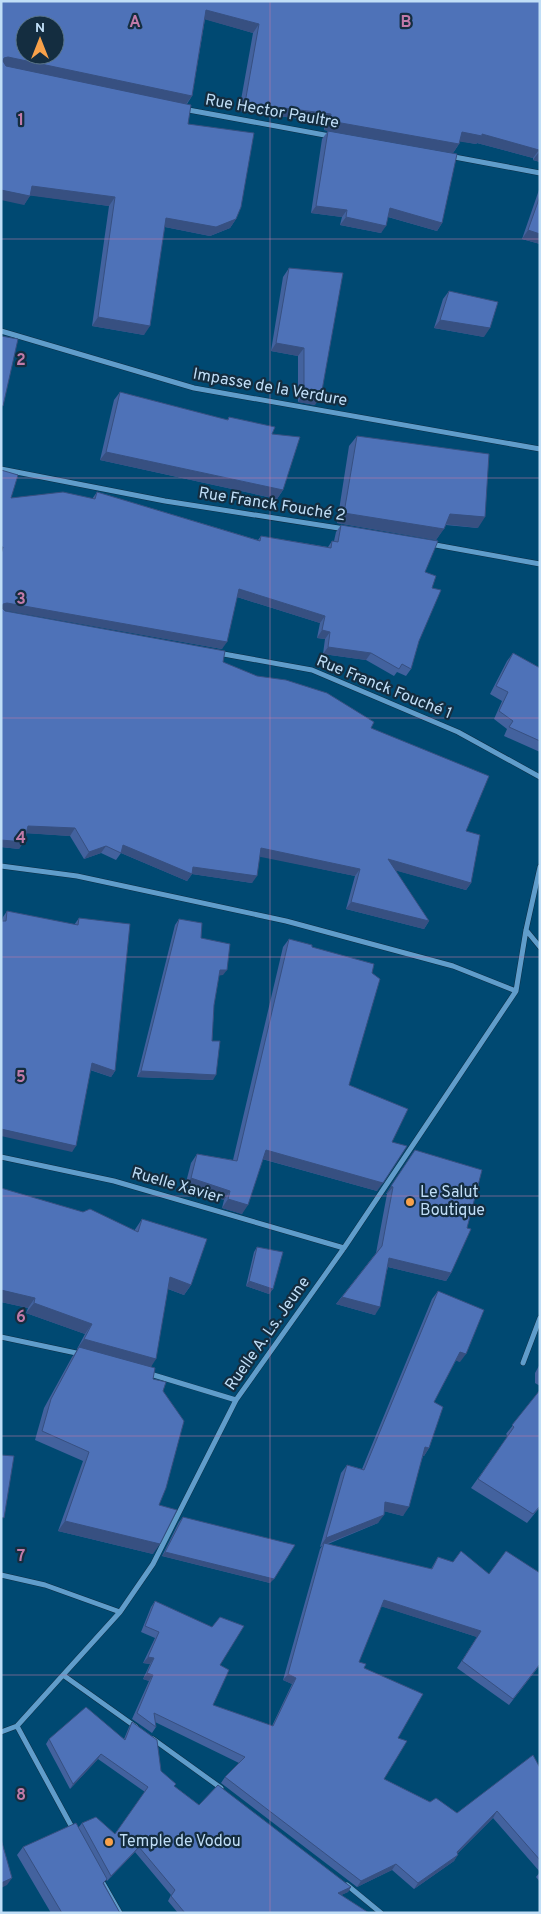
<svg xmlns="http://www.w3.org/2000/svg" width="541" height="1914" font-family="Overpass,sans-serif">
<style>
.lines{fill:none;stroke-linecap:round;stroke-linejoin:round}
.street-casing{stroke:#0d2e44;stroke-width:6}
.street{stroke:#609dcb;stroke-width:5}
.wall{fill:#43629e}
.shaded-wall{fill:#375081}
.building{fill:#4e72b8;stroke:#375081;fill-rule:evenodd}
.grid{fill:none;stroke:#c17ba9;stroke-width:1;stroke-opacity:0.55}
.poi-dot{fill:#f8a14a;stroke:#142d40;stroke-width:2}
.labels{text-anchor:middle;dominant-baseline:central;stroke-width:4.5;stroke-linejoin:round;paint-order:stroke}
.street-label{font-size:16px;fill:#c0def7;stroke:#142d40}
.poi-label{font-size:16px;fill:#c0def7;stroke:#142d40;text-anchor:start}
.grid-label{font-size:16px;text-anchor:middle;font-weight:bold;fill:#c17ba9;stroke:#142d40;stroke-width:4.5;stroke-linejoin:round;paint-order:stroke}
</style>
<rect width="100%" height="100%" fill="#004972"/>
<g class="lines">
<g class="street-casing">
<path id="street" d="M183 109 330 136
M449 156 540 173
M1 331 194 388 540 449
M1 469 165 501 345 529
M430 544 540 564
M218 653 312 670 458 732 540 777
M1 866 77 876 286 921 453 966 516 991
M526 930 540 947
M1 1157 114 1181 344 1248
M1 1337 81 1354
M523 1363 540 1318
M147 1373 236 1400
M1 1575 45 1585 120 1612
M63 1675 136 1727
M17 1726 74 1831
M1 1732 17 1726 63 1675 120 1612 153 1564 236 1400 344 1248 516 991 526 930 540 867
M153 1739 221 1788
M100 1878 120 1913
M347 1885 381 1913"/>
</g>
<use href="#street" class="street"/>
</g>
<path class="wall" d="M1 1H540V162L533 160V158L477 143 476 144 460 141 459 144 453 153 324 130 325 122 239 111 253 33 205 19 192 96 187 104 188 124 236 219 230 228 210 236 165 227 144 335 92 326 109 206 30 195 24 205Z
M328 131 442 223 437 231 388 217 381 233 340 225 342 217 311 213 322 139Z
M540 187V244L522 239Z
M289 268 315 405 298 402V356L271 351 283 277Z
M449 291 484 337 434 328 443 299Z
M120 392 227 420 229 417 272 434 283 490 277 499 100 460 114 400Z
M357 436 478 528 446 525 436 540 337 523 349 446Z
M1 470 11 498 92 499 97 492 258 540 261 536 328 547 332 541H334L336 532 341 525 425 572 432 588 411 669 406 676 397 672 394 676 366 660 323 654 325 639 317 638 320 623 237 597 222 649 4 610 5 611 223 662 371 728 466 831 471 883 466 890 395 870 429 921 424 929 346 909 355 876 260 856 252 883 192 874 187 881 121 853 116 860 101 853 84 859 70 836 26 833 19 849 1 847Z
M513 653 540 668V752L504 736 507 729 494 719 502 701 490 694 507 661Z
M7 911 74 925 79 918 115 1071 111 1077 90 1070 72 1152 2 921 3 917Z
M179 919 201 938 223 975H219L214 1005 212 1041 213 1080 137 1077 175 925Z
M289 939 312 947 349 1085 392 1142 377 1191 262 1159 242 1214 222 1208 224 1200 185 1186 191 1163 197 1154 233 1160 283 947Z
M415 1150 451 1273 446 1281 388 1267 375 1315 336 1304 376 1253 387 1194H386Z
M142 1219 191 1285 184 1295 168 1289 151 1367 153 1379 163 1391 159 1505 153 1554 58 1531 83 1461 35 1440 44 1408 72 1357 78 1349H77L85 1334 26 1313 28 1308 1 1302 134 1231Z
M257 1247 273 1289 269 1294 246 1286 254 1252Z
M438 1291 460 1362 456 1360 434 1402 429 1448 424 1456H423L403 1516 384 1511 378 1523 328 1544 431 1569 438 1557 540 1665 509 1705 457 1668 477 1637 381 1606 359 1662 364 1668 398 1738 384 1779 430 1802 457 1813 540 1768V1872L493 1818 458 1853 454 1861 414 1889 392 1870 357 1887 221 1783 225 1777 239 1763 155 1722 156 1727 152 1733 132 1719 149 1681 143 1679 150 1664 143 1663 155 1638 141 1632 151 1607 155 1601 220 1665 213 1705 272 1726 292 1684 283 1680 320 1549 322 1546 320 1547 341 1473 347 1465 362 1469 432 1299Z
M540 1364V1386L535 1383V1373Z
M540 1390V1507L527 1523 471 1488 508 1436 506 1434Z
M183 1517 270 1583 162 1556 179 1522Z
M132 1722 161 1771 174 1786 199 1805 351 1887 348 1892 341 1895 369 1913H178L168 1901 171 1895 135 1852 107 1881 106 1879 104 1883 120 1913H51L17 1855 23 1847 78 1828 82 1823 115 1834 145 1792 98 1759 70 1789 46 1744 49 1739H124L129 1727Z
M540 1872V1882L536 1877Z"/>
<path class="shaded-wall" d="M206 10 259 24 253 33 200 18Z
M8 57 192 96 186 104 1 66 4 58Z
M245 103 331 114 325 122 239 111Z
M330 121 459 144 453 153 324 130Z
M462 132 482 134 539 150 533 158 477 143 476 144 456 141Z
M539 152H540V162L533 160Z
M32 186 115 197 109 206 26 195Z
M1 190 30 196 24 205 1 200Z
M316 206 347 210 342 217 311 213Z
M390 208 442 223 437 231 385 216Z
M346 217 386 226 381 233 340 225Z
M166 218 236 219 230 228 210 236 160 226Z
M528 230 540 234V244L522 239Z
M98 317 150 326 144 335 92 326Z
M440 320 490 328 484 337 434 328Z
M276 343 304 348 298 356 271 351Z
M304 393 321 396 315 405 298 402Z
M106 452 283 490 277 499 100 460Z
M344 513 444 529 436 540 337 523Z
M450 514 485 517 478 528 443 524Z
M239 589 325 616 320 623 234 596Z
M7 603 227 642 222 649 2 610 3 604Z
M322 630 330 632 325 639 317 638Z
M328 647 371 653 366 660 323 654Z
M28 826 75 828 70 836 23 833Z
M1 840 24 842 19 849 1 847Z
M123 845 193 867 257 876 252 883 192 874 187 881 121 853Z
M106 846 101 853 84 859 89 852Z
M261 848 360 869 355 876 256 856Z
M388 859 471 883 466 890 383 867Z
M351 902 429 921 424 929 346 909Z
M220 970H227L223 975 216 976Z
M92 1063 115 1071 111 1077 88 1069Z
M141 1071 216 1075 213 1080 137 1077Z
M1 1129 76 1146 72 1152 1 1136Z
M266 1150 383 1183 377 1191 259 1158Z
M191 1178 230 1191 224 1200 185 1186Z
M391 1186 393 1187 387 1194H386Z
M228 1199 248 1205 242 1214 222 1208Z
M389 1258 451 1273 446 1281 384 1266Z
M170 1277 191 1285 184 1295 163 1287Z
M249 1281 273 1289 269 1294 246 1286Z
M1 1290 35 1298 28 1308 1 1302Z
M342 1297 380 1307 375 1315 336 1304Z
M34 1303 92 1324 85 1334 26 1313Z
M84 1339 156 1359 149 1370 77 1349Z
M460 1352 466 1354 460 1362 454 1360Z
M425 1447 429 1448 424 1456 419 1455Z
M385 1502 409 1507 403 1516 379 1510Z
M384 1515 378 1523 323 1545 324 1543 320 1547 326 1538Z
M65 1521 160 1544 153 1554 58 1531Z
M165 1552 274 1579 270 1583 162 1556Z
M384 1600 481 1631 477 1637 380 1606Z
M148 1657 154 1658 150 1664 143 1663Z
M147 1673 153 1675 149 1681 143 1679Z
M288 1674 296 1678 292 1684 283 1680Z
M101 1754 98 1759 70 1789 73 1784Z
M497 1811 493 1818 453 1858 457 1852Z
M139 1847 135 1852 107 1881 111 1876Z
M458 1855 454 1861 414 1889 418 1883Z
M396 1864 392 1870 357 1887 361 1881Z
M12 1878 7 1885 1 1888V1883Z
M351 1887 348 1892 335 1898 338 1893Z"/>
<path class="building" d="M1 1H540V152H539V150L482 134V136L462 132 459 144 330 121 331 114 245 103 259 24 206 10 192 96 8 57 4 58 3 61 6 66 191 105 188 124 254 133 241 207 236 219 216 227 166 218 150 326 98 317 115 197 32 186 30 196 1 190ZM25 25H55V55H25Z
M328 131 457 154 442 223 390 208 386 226 346 217 347 210 316 206Z
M540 196V234L528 230Z
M289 268 343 273 321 396 304 393V348L276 343Z
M449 291 498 302 490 328 440 320Z
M1 336 18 339 3 406 1 405Z
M120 392 228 420 229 417 275 427 272 434 300 437 283 490 106 452Z
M357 436 489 454 485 517 450 514 444 529 344 513Z
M1 470 18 475 11 498 63 492 95 499 97 492 260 541 261 536 331 548 332 541 338 542 341 525 438 541 425 572 436 576 432 588 441 590 419 641 411 669 402 664 399 669 371 653 328 647 330 632 322 630 325 616 239 589 227 642 7 603 3 604 2 608 5 611 225 651 223 662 257 676 286 680 327 693 374 722 371 728 489 776 466 831 480 835 471 883 388 859 429 921 351 902 360 869 261 848 257 876 193 867 192 874 123 845 121 853 106 846 89 852 75 828 28 826 24 842 1 840V554L3 547H1Z
M513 653 540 668V741L509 727 513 721 499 711 508 692 496 686Z
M7 911 78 925 79 918 130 924 115 1071 92 1063 76 1146 1 1129V921H6Z
M179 919 202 923 201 938 230 944 227 970H220L214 1005 212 1041H220L216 1075 141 1071Z
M289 939 312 945V947L374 964 372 973 380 979 349 1085 408 1109 392 1142 407 1146 383 1183 266 1150 248 1205 228 1199 230 1191 191 1178 197 1154 237 1161Z
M415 1150 482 1170 467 1228 471 1229 451 1273 389 1258 380 1307 342 1297 382 1246 393 1187 391 1186Z
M1 1188 83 1212 90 1209 138 1232 142 1219 207 1239 191 1285 170 1277 156 1359 84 1339 92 1324 34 1303 35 1298 1 1290Z
M257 1247 283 1252 273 1289 249 1281Z
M438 1291 484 1310 466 1354 460 1352 434 1402 443 1407 429 1448 425 1447 409 1507 385 1502 384 1515 326 1538 347 1465 364 1470Z
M79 1347 155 1368 153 1379 166 1382 163 1391 184 1421 166 1488 159 1505 177 1510 160 1544 65 1521 89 1452 42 1431 51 1399Z
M540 1390V1506L533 1514 478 1479 514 1427 512 1425Z
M1 1455 14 1456 4 1518 1 1517Z
M183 1517 295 1545 274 1579 165 1552Z
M324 1543 432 1569 438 1557 453 1562 461 1551 489 1574 506 1551 540 1573V1664L513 1699 462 1661 481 1631 384 1600 359 1662 366 1664 364 1668 423 1694 398 1738 407 1741 384 1779 430 1802 436 1798 457 1813 533 1755 540 1768V1860L497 1811 457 1852 458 1855 418 1883 396 1864 361 1881 225 1777 245 1757 154 1713 156 1727 137 1713 153 1675 147 1673 154 1658 148 1657 159 1632 145 1626 155 1601 212 1627 220 1617 244 1626 220 1665 229 1670 213 1705 273 1726 296 1678 288 1674Z
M86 1707 125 1740 132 1722 157 1740 161 1771 176 1784 174 1786 199 1805 218 1785 351 1887 338 1893 369 1913H185L171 1896 175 1890 139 1847 111 1876 82 1823 96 1817 115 1834 148 1787 101 1754 73 1784 49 1739Z
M76 1823 107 1879 103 1883 120 1913H62L23 1847Z
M1 1839 12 1878 1 1883Z"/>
<path class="grid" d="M270 1V1913M1 239H540M1 478H540M1 718H540M1 957H540M1 1196H540M1 1436H540M1 1675H540"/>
<g class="poi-dot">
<circle cx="410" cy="1202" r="5"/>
<circle cx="109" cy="1842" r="5"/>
</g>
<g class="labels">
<g class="street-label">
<text transform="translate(272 112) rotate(10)">Rue Hector Paultre</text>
<text transform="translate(270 388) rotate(10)">Impasse de la Verdure</text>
<text transform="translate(272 505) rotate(9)">Rue Franck Fouché 2</text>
<text transform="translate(384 688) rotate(22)">Rue Franck Fouché 1</text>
<text transform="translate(177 1186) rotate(16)">Ruelle Xavier</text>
<text transform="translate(268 1334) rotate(-55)">Ruelle A. Ls. Jeune</text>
</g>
<g class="poi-label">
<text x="420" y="1193">Le Salut<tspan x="420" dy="18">Boutique</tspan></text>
<text x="119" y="1842">Temple de Vodou</text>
</g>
</g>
<g class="grid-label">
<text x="135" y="27">A</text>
<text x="406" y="27">B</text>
<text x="21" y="125">1</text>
<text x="21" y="365">2</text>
<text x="21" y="604">3</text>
<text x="21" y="843">4</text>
<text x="21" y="1082">5</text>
<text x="21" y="1322">6</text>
<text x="21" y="1561">7</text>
<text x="21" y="1800">8</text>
</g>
<rect width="541" height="1914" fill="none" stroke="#c0def7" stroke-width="5"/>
<g transform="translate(40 40)"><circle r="24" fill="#142d40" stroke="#597489"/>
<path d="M0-4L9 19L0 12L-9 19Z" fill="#f8a14a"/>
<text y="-8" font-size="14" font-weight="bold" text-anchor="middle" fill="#c0def7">N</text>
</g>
</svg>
